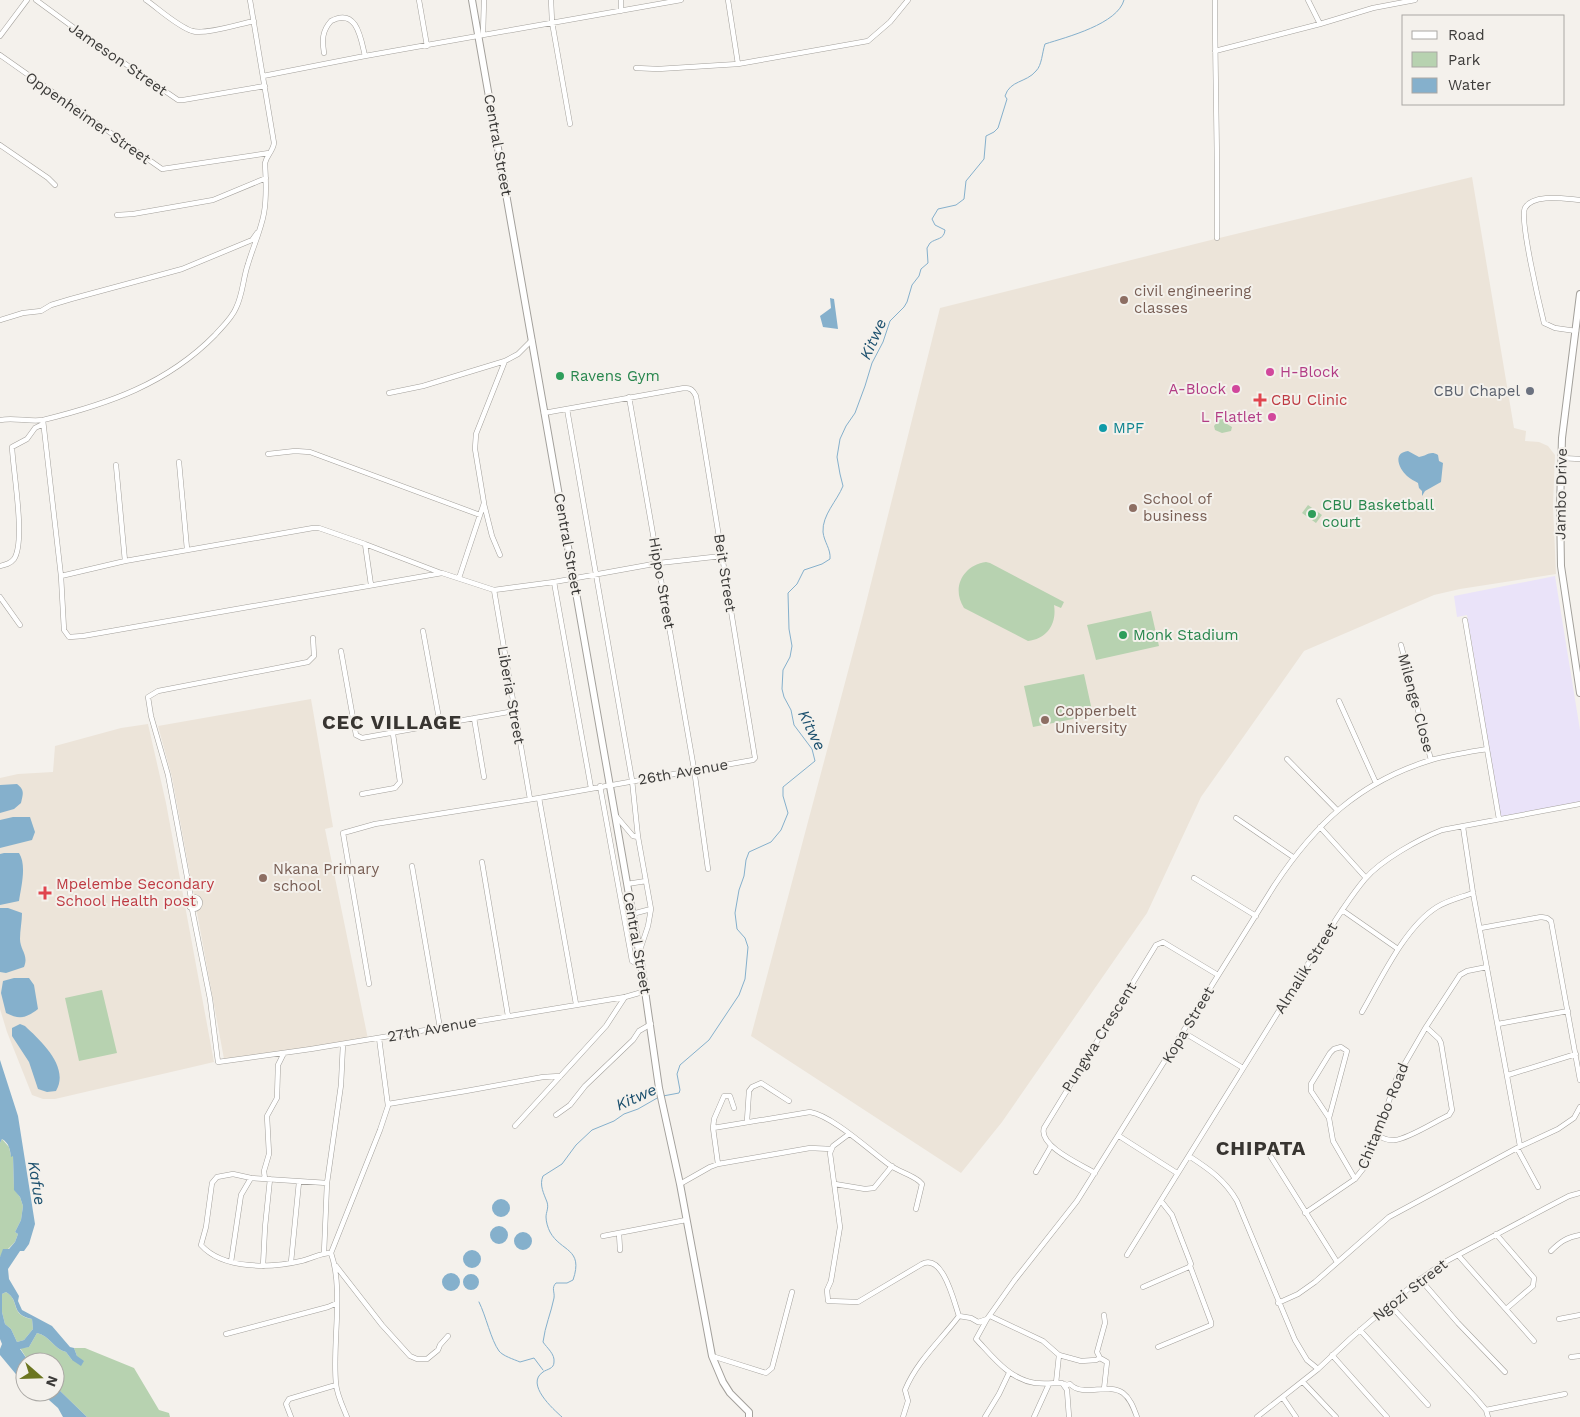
<svg xmlns="http://www.w3.org/2000/svg" width="1580" height="1417" font-family="'Work Sans',sans-serif">
<style>
.commercial{fill:#eae3f9}
.built{fill:#ece4d9}
.green{fill:#b7d2b0}
.water{fill:#85b0cc;fill-rule:evenodd}
.lines{fill:none;stroke-linecap:round;stroke-linejoin:round}
.stream{stroke:#85b0cc;stroke-width:1}
.street-casing{stroke:#a3a09b;stroke-width:5.5}
.secondary-casing{stroke:#a3a09b;stroke-width:8}
.street{stroke:#fff;stroke-width:4.5}
.secondary{stroke:#fff;stroke-width:6}
.education-dot{fill:#8d6e63;stroke:#f4f1ec;stroke-width:2}
.hotel-dot{fill:#d1479c;stroke:#f4f1ec;stroke-width:2}
.leisure-dot{fill:#2e9e5b;stroke:#f4f1ec;stroke-width:2}
.worship-dot{fill:#6b7280;stroke:#f4f1ec;stroke-width:2}
.health-dot{fill:#e0444e;stroke:#f4f1ec;stroke-width:2}
.culture-dot{fill:#0f9aa8;stroke:#f4f1ec;stroke-width:2}
.labels{text-anchor:middle;dominant-baseline:central;stroke-width:4;stroke-linejoin:round;paint-order:stroke}
.street-label{font-size:15px;fill:#3c3b39;stroke:#f4f1ec}
.education-label{font-size:15px;fill:#785e54;stroke:#f4f1ec;text-anchor:start}
.hotel-label{font-size:15px;fill:#b23c85;stroke:#f4f1ec;text-anchor:end}
.leisure-label{font-size:15px;fill:#27864d;stroke:#f4f1ec;text-anchor:start}
.worship-label{font-size:15px;fill:#5b616d;stroke:#f4f1ec;text-anchor:end}
.health-label{font-size:15px;fill:#be3a42;stroke:#f4f1ec;text-anchor:start}
.culture-label{font-size:15px;fill:#0d838f;stroke:#f4f1ec;text-anchor:start}
.water-label{font-size:16px;font-style:italic;fill:#1c506e;stroke:#f4f1ec}
.district-label{font-size:20px;font-weight:bold;letter-spacing:1px;fill:#383531;stroke:#f4f1ec}
</style>
<rect width="100%" height="100%" fill="#f4f1ec"/>
<path class="commercial" d="M1555 576 1580 730V803L1501 818 1467 615 1457 617 1454 596Z"/>
<path class="built" d="M1472 177 1514 428 1526 431 1525 441 1539 442 1548 446 1555 455 1553 506 1556 574 1460 589 1434 595 1304 651 1201 797 1147 913 1002 1122 961 1173 751 1036 863 615 940 308 1211 240Z
M311 699 333 827 325 829 368 1039 224 1059 172 777 158 726Z
M148 724 166 803 214 1062 55 1099H43L32 1095 7 1032 0 1009V778L18 774 53 772 55 746 121 728Z"/>
<path class="green" d="M1224 417 1227 424 1232 427 1231 431 1222 433 1215 430 1214 426 1220 419Z
M1308 505 1322 515 1316 523 1302 513Z
M986 562 990 563 1064 602 1061 608 1054 605C1057 624 1047 639 1028 641L964 608C951 588 963 565 986 562Z
M1151 611 1159 646 1096 660 1087 625Z
M1084 674 1093 715 1033 727 1024 686Z
M102 990 117 1053 79 1061 65 998Z
M2 1139 9 1147 11 1156H13L14 1189 20 1197 23 1206 21 1220 15 1232 18 1234 15 1242 0 1257V1143Z
M6 1292C21 1301 9 1315 32 1319L33 1329 24 1340 17 1342 11 1329 5 1324 2 1312V1294Z
M37 1333C50 1336 54 1349 66 1352L72 1360 77 1356 74 1348H85L134 1368 159 1410 169 1413 170 1417H87L55 1386V1362H29L20 1348 29 1347Z"/>
<path class="water" d="M830 298 834 299 838 329 823 327 820 316 831 308Z
M1408 451 1419 457C1427 456 1430 450 1438 455L1439 461 1443 463 1441 482 1425 491 1422 496V491L1419 488 1418 483C1415 481 1410 479 1407 476 1399 469 1392 453 1408 451Z
M17 784C25 790 23 794 21 803L14 809 0 813V785Z
M13 817H30L35 832 32 840 0 848V820Z
M4 853H19C27 865 21 887 19 901L0 905V854Z
M0 908H8L22 913C22 921 20 930 20 939 20 950 29 955 24 967L6 973 0 972Z
M14 978H29L34 985 38 1009C26 1018 20 1020 6 1013L1 993 3 981Z
M20 1024 25 1026C41 1041 70 1067 56 1091L47 1092 38 1089 29 1062 12 1036V1028Z
M0 1060 18 1116 35 1224 29 1244 24 1251H20L8 1269 9 1279 19 1296 18 1301 22 1310 52 1326 70 1347 74 1348 77 1356 84 1361 81 1366 72 1360 66 1352C54 1349 50 1336 37 1333L29 1347 20 1349 29 1362H25V1382L20 1379 0 1355V1349L2 1344 0 1339V1257L3 1249H9L15 1242 18 1234 15 1232 21 1220 23 1206 20 1197 14 1190 13 1156 11 1157C10 1149 9 1143 2 1139L0 1143ZM6 1292C21 1301 9 1314 32 1319L33 1329 24 1340 17 1342 11 1329 5 1324 2 1312V1294Z
M492 1208a9 9 0 1 1 18 0a9 9 0 1 1-18 0Z
M490 1235a9 9 0 1 1 18 0a9 9 0 1 1-18 0Z
M514 1241a9 9 0 1 1 18 0a9 9 0 1 1-18 0Z
M463 1259a9 9 0 1 1 18 0a9 9 0 1 1-18 0Z
M442 1282a9 9 0 1 1 18 0a9 9 0 1 1-18 0Z
M463 1282a8 8 0 1 1 16 0a8 8 0 1 1-16 0Z
M55 1386 87 1417H63L58 1408 40 1392H55Z"/>
<g class="lines">
<path class="stream" d="M663 1096 679 1093 680 1090 677 1074 680 1065 709 1040 739 995 745 979 748 947 745 938 737 929 735 913 739 890 744 876 746 860 749 852 771 842 781 830 788 813 783 796V787L815 761 812 749 794 725 791 710 784 697 782 689 783 670 790 657 792 646 789 629 788 593 797 584 804 570 822 564 830 559C831 549 824 542 823 532 822 515 837 501 843 486L840 474 837 457 840 439 846 426 855 413 865 386 872 363 883 342 890 321 904 307 907 302 912 285 919 276 921 269 928 263 927 248 930 243C936 238 944 240 945 230L935 225 932 219 938 209 956 205 964 199 966 181 984 159 986 136 994 132 998 128 1007 99 1005 96C1010 80 1026 83 1036 71 1042 65 1042 53 1045 44 1067 37 1118 24 1124 0
M479 1302C486 1316 491 1340 499 1351 503 1356 513 1359 520 1362L534 1358 543 1370
M562 1417C553 1409 525 1384 543 1372 547 1369 554 1369 554 1362 555 1354 547 1348 543 1342 545 1326 551 1313 554 1298 555 1292 551 1288 556 1283H567L573 1280C584 1248 561 1252 550 1232 548 1228 546 1222 546 1217 546 1212 549 1208 547 1202 544 1194 539 1185 543 1176L562 1164 576 1145 592 1130 614 1121 624 1114 638 1109 659 1097"/>
<g class="street-casing">
<path id="street" d="M36 0 92 41 178 100H183L265 86
M146 0C159 9 177 26 192 31 205 35 239 24 254 21
M419 0 427 46
M551 0 552 22 570 124
M728 0 738 64
M1215 0C1215 79 1218 159 1217 238
M1308 0 1320 24
M621 11V0
M483 35 484 0
M0 36 27 0
M1215 51 1320 24 1373 8 1415 0
M324 53C322 40 322 31 331 21 357 7 361 39 365 56
M0 55 162 169 269 153
M636 68 658 69 738 64 868 41 890 22 908 0
M263 76 365 56 681 0
M0 145 48 178 55 185
M117 215 133 214 213 200 266 178
M0 320 23 313 41 311 51 305 71 299 182 269 252 240 257 233
M1576 331 1555 328 1544 323C1540 307 1519 218 1525 208 1533 193 1566 199 1580 200
M389 393 423 386 505 361 518 354 532 340
M629 397 694 769 708 869
M567 409 632 780 638 837 633 836 616 816
M0 420C14 417 28 422 43 420 108 404 167 384 215 335 222 327 232 318 236 308 243 294 243 278 248 264 253 247 261 230 264 213 267 197 266 180 265 163 267 155 273 151 274 143L250 0
M43 420 61 576 64 630 69 637 83 636 442 573 494 590 554 582 659 563 722 556
M268 454 295 451 310 452 480 515
M1561 458 1580 459
M179 462 187 549
M116 465 125 561
M484 504 492 536 500 555
M365 544 441 573
M0 566C5 565 10 564 14 559 26 541 13 471 12 447L27 439 35 428 43 424
M61 576 125 561 313 528H319L365 544 371 585
M459 578 484 503 475 449 476 434 505 361
M554 582 591 788
M494 590 530 799
M0 597 20 625
M1465 620 1499 819
M423 631 440 724
M1401 645 1431 760
M341 651 356 735 362 738 514 711
M1339 701 1376 783
M474 718 484 777
M1287 759 1337 810
M600 786 632 961 637 964 641 963
M362 794 395 788 400 782 393 734
M539 798 576 1004
M1236 818 1293 857
M1320 827 1366 878
M1463 827 1473 893 1520 1146
M638 837 651 909 648 926 640 950
M482 862 508 1016
M412 866 440 1028
M1194 878 1256 916
M627 884 646 881
M188 903a6 6 0 1 1 12 0a6 6 0 1 1-12 0Z
M191 898 168 775 151 716 148 697 158 691 308 662 314 656 313 638
M192 909 210 999 218 1062 311 1049 625 997 646 991
M1342 910 1398 949
M632 914 651 909
M1481 928 1541 917 1547 918 1551 921 1580 1080
M369 984 343 833 375 824 539 798 753 760 755 758 696 396C693 390 691 388 684 388L544 413
M1362 1012C1381 979 1405 927 1437 907 1448 900 1462 897 1473 893
M1498 1024 1568 1011
M1183 1032 1243 1068
M1508 1075 1576 1054
M388 1104 466 1091 543 1077 560 1076
M556 1115 570 1105 585 1086 633 1040 639 1031 651 1024
M1329 1118 1311 1091V1084L1330 1053 1334 1049 1341 1047 1347 1051 1329 1118 1333 1141 1355 1179
M747 1121 749 1091 752 1087 761 1083 789 1101
M515 1126 606 1026 625 997
M713 1128 714 1119 724 1096H730L734 1108
M849 1134 833 1146 830 1153 840 1227 831 1281 827 1290 828 1301 858 1302 922 1264C943 1253 954 1302 959 1316
M1377 1135C1382 1138 1389 1141 1395 1140 1408 1139 1436 1121 1449 1115L1452 1110 1441 1043 1439 1039 1426 1027
M1119 1136 1177 1173
M1517 1148 1538 1187
M1189 1156C1209 1169 1225 1180 1237 1201L1295 1340 1307 1360 1318 1369
M1271 1157 1337 1262
M718 1164 810 1148 831 1149
M1036 1172 1051 1146
M1095 1173C1082 1165 1038 1146 1044 1128L1156 945 1163 942 1218 975
M265 1179 264 1171 269 1154 267 1116 277 1098 278 1065 284 1053
M327 1183 251 1178 233 1174 217 1177 212 1183 206 1227 201 1245C223 1270 272 1268 301 1261 311 1259 320 1253 331 1253
M680 1184 710 1167 718 1164 713 1128 810 1112C833 1116 870 1151 891 1166 900 1172 910 1174 919 1181L922 1184 916 1209
M835 1184 865 1189 874 1188 892 1166
M1305 1213 1355 1179 1366 1165 1371 1154 1397 1077 1426 1027 1460 975 1467 971 1487 967
M619 1233 620 1250
M1496 1234 1534 1278 1533 1286 1506 1309
M603 1236 686 1220
M1551 1251C1560 1242 1567 1237 1580 1235
M324 1253 327 1183 341 1085 343 1044
M1127 1255 1313 956C1329 930 1345 903 1365 879 1381 860 1419 839 1442 830L1580 804
M1458 1255 1534 1341
M231 1262 241 1195 251 1178
M291 1262 299 1182
M263 1266 265 1227 270 1179
M336 1266 382 1325 410 1356 417 1359H427L438 1350 440 1345 448 1336
M1420 1279 1458 1323 1505 1372
M1143 1287 1189 1267 1191 1264 1172 1215 1161 1201
M1278 1303 1298 1294 1315 1282 1389 1217 1517 1148 1558 1129 1574 1118 1580 1107
M1389 1304 1475 1397 1486 1410 1488 1417
M959 1316 971 1318 978 1322 987 1319
M990 1316 1043 1341 1059 1355 1081 1361 1096 1360 1100 1358 1097 1352 1105 1323 1104 1315
M1559 1319 1580 1315
M1360 1330 1428 1405
M226 1334 328 1307 337 1303
M1158 1347 1211 1325V1322L1190 1266
M1332 1355 1387 1417
M712 1356 766 1373 772 1368 792 1292
M1571 1357 1580 1356
M1100 1358 1107 1362 1104 1389
M1303 1382 1336 1417
M1056 1383 1059 1355
M1064 1384 1067 1385 1070 1384C1083 1398 1108 1382 1123 1393 1131 1399 1134 1409 1137 1417
M1283 1398 1296 1417
M1486 1410 1565 1394
M291 1417 286 1404 289 1399 336 1385
M347 1417C343 1407 337 1395 336 1384 332 1344 344 1290 331 1253L380 1130 388 1106 379 1038
M903 1417 908 1401 905 1390C917 1361 941 1340 959 1316
M985 1417 999 1394 1009 1373
M1034 1417 1049 1384
M1069 1417 1067 1390 1062 1383C1053 1383 1044 1384 1035 1383 1009 1379 993 1357 976 1339L987 1319 1014 1281 1077 1201 1274 886C1315 824 1359 782 1431 760 1449 755 1469 752 1487 749
M1257 1417 1318 1369 1351 1338 1415 1283 1443 1263 1546 1208 1569 1196 1580 1193"/>
</g>
<g class="secondary-casing">
<path id="secondary" d="M472 0 641 963 659 1088 680 1184 712 1356 723 1382 730 1393 749 1412V1417
M1580 294 1562 438 1560 507 1561 566 1580 693"/>
</g>
<use href="#street" class="street"/>
<use href="#secondary" class="secondary"/>
</g>
<g class="education-dot">
<circle cx="1124" cy="300" r="5"/>
<circle cx="1133" cy="508" r="5"/>
<circle cx="1045" cy="720" r="5"/>
<circle cx="263" cy="878" r="5"/>
</g>
<g class="hotel-dot">
<circle cx="1270" cy="372" r="5"/>
<circle cx="1236" cy="389" r="5"/>
<circle cx="1272" cy="417" r="5"/>
</g>
<g class="leisure-dot">
<circle cx="560" cy="376" r="5"/>
<circle cx="1312" cy="514" r="5"/>
<circle cx="1123" cy="635" r="5"/>
</g>
<circle class="worship-dot" cx="1530" cy="391" r="5"/>
<g class="health-dot">
<path d="M1257.5 392.5h5v5h5v5h-5v5h-5v-5h-5v-5h5z"/>
<path d="M42.5 885.5h5v5h5v5h-5v5h-5v-5h-5v-5h5z"/>
</g>
<circle class="culture-dot" cx="1103" cy="428" r="5"/>
<g class="labels">
<g class="street-label">
<text transform="translate(118 59) rotate(35)">Jameson Street</text>
<text transform="translate(88 118) rotate(35)">Oppenheimer Street</text>
<text transform="translate(498 145) rotate(80)">Central Street</text>
<text transform="translate(1561 494) rotate(-89)">Jambo Drive</text>
<text transform="translate(568 544) rotate(80)">Central Street</text>
<text transform="translate(725 573) rotate(81)">Beit Street</text>
<text transform="translate(662 583) rotate(80)">Hippo Street</text>
<text transform="translate(511 695) rotate(80)">Liberia Street</text>
<text transform="translate(1416 703) rotate(75)">Milenge Close</text>
<text transform="translate(683 772) rotate(-10)">26th Avenue</text>
<text transform="translate(637 943) rotate(80)">Central Street</text>
<text transform="translate(1306 968) rotate(-58)">Almalik Street</text>
<text transform="translate(1188 1025) rotate(-59)">Kopa Street</text>
<text transform="translate(432 1029) rotate(-10)">27th Avenue</text>
<text transform="translate(1099 1037) rotate(-58)">Pungwa Crescent</text>
<text transform="translate(1383 1116) rotate(-68)">Chitambo Road</text>
<text transform="translate(1410 1290) rotate(-38)">Ngozi Street</text>
</g>
<g class="education-label">
<text x="1134" y="291">civil engineering<tspan x="1134" dy="17">classes</tspan></text>
<text x="1143" y="499">School of<tspan x="1143" dy="17">business</tspan></text>
<text x="1055" y="711">Copperbelt<tspan x="1055" dy="17">University</tspan></text>
<text x="273" y="869">Nkana Primary<tspan x="273" dy="17">school</tspan></text>
</g>
<g class="hotel-label">
<text x="1280" y="372" text-anchor="start">H-Block</text>
<text x="1226" y="389">A-Block</text>
<text x="1262" y="417">L Flatlet</text>
</g>
<g class="leisure-label">
<text x="570" y="376">Ravens Gym</text>
<text x="1322" y="505">CBU Basketball<tspan x="1322" dy="17">court</tspan></text>
<text x="1133" y="635">Monk Stadium</text>
</g>
<g class="worship-label">
<text x="1520" y="391">CBU Chapel</text>
</g>
<g class="health-label">
<text x="1271" y="400">CBU Clinic</text>
<text x="56" y="884">Mpelembe Secondary<tspan x="56" dy="17">School Health post</tspan></text>
</g>
<g class="culture-label">
<text x="1113" y="428">MPF</text>
</g>
<g class="water-label">
<text transform="translate(873 339) rotate(-66)">Kitwe</text>
<text transform="translate(812 730) rotate(64)">Kitwe</text>
<text transform="translate(636 1097) rotate(-24)">Kitwe</text>
<text transform="translate(37 1183) rotate(81)">Kafue</text>
</g>
<g class="district-label">
<text x="392" y="722">CEC VILLAGE</text>
<text x="1261" y="1148">CHIPATA</text>
</g>
</g>
<rect x="1402" y="15" width="162" height="90" fill="#f4f1ec" stroke="#aaa8a4"/>
<rect x="1412" y="31" width="25" height="8" fill="#ffffff" stroke="#aaa8a4"/>
<text x="1448" y="40" font-size="15" fill="#3c3b39">Road</text>
<rect x="1412" y="52" width="25" height="15" fill="#b7d2b0" stroke="#aaa8a4"/>
<text x="1448" y="65" font-size="15" fill="#3c3b39">Park</text>
<rect x="1412" y="78" width="25" height="15" fill="#85b0cc" stroke="#aaa8a4"/>
<text x="1448" y="90" font-size="15" fill="#3c3b39">Water</text>
<g transform="translate(40 1377) rotate(110)"><circle r="24" fill="#f4f1ec" stroke="#aaa8a4"/>
<path d="M0-4L9 19L0 12L-9 19Z" fill="#6b751f"/>
<text y="-8" font-size="14" font-weight="bold" text-anchor="middle" fill="#3c3b39">N</text>
</g>
</svg>
